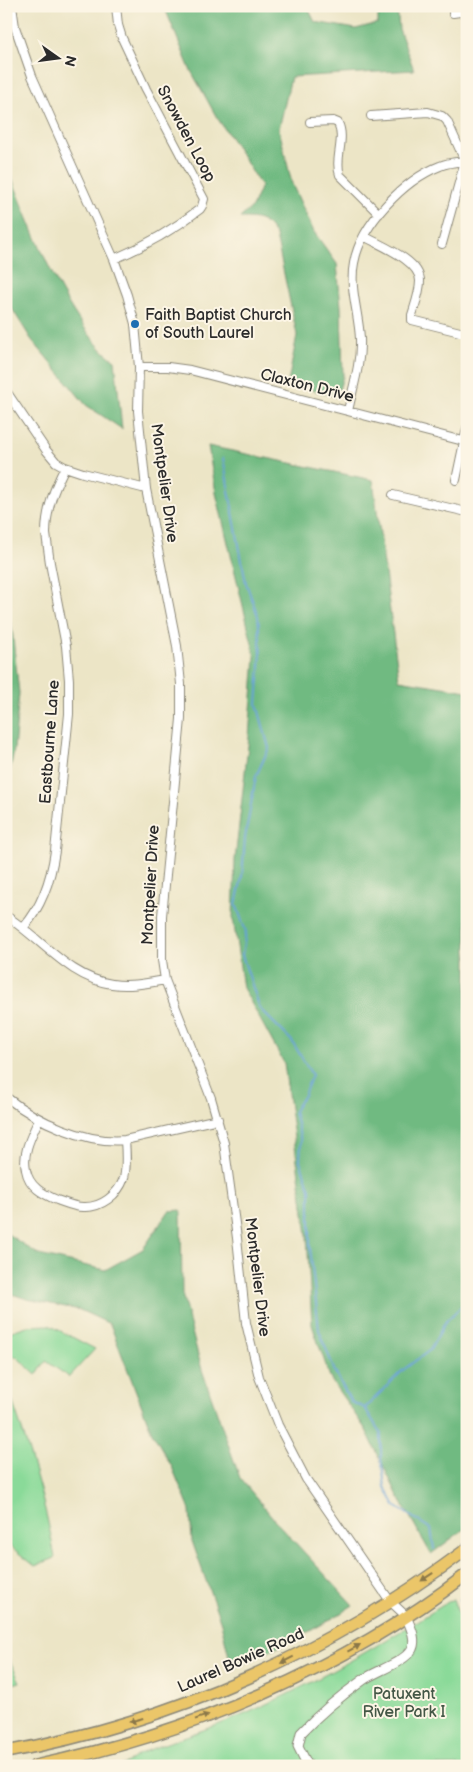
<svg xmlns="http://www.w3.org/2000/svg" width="473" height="1772" font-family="'Balsamiq Sans',sans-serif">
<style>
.green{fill:#8ada99;stroke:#5a8262}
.forest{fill:#6fba81;stroke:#4d7256}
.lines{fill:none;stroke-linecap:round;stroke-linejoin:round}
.stream{stroke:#66a1d6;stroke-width:2}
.minor-casing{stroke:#8c8878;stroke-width:10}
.tertiary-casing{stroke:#8c8878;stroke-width:11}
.primary-casing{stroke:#8c8878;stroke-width:14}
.minor{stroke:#fff;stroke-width:8}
.tertiary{stroke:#fff;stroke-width:9}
.primary{stroke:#ebc669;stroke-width:11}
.oneway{fill:#8b784a}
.poi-dot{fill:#1f6fb2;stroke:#fcf5e5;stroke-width:2}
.labels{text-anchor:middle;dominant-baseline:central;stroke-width:4;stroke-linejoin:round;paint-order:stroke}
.street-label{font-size:16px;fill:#2b2b2b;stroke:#fcf5e5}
.poi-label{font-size:16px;fill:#2b2b2b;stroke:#fcf5e5;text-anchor:start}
.park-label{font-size:16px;fill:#435746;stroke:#fcf5e5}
</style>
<rect width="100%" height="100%" fill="#fcf5e5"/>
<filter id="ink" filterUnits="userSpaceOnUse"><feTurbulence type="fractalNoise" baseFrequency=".02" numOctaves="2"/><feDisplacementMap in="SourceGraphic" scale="10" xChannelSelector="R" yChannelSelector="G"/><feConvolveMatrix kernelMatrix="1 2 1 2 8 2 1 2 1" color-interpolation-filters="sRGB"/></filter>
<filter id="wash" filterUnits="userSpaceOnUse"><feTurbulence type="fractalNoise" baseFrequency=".0096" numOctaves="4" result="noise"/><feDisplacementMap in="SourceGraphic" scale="20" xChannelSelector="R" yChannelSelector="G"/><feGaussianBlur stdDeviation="1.12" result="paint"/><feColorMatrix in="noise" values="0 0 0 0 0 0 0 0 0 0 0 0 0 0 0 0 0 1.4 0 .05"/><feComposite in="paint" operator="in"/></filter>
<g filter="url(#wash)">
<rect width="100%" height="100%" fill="#ece5c6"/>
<path class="green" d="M49 1325 95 1349 69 1377 46 1361 36 1375 16 1356 6 1360V1333L27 1326Z
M6 1383C26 1440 45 1498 55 1558L35 1566 6 1543Z
M453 1599 467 1637V1766H121C129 1762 136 1755 144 1752 182 1736 223 1725 261 1707 328 1676 391 1638 453 1599Z
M6 1653 20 1682 6 1686Z"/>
<path class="forest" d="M164 6H307L315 22 356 29 378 23V6H397L399 29 414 70 291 77 279 129 292 184 314 232 337 264 341 307 343 376 337 397 288 383 297 335 276 236C265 219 259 218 240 218L252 207 261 186 240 152 216 116 190 69Z
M6 164C29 220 50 281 86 330 95 342 102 352 115 360L122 429 86 405 31 339 6 299Z
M208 446 373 480 399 680 467 691V1527L431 1554 397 1494 366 1430 331 1380 312 1325 307 1235 284 1063 243 988 233 918 235 860 249 737 255 656 216 493Z
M6 606 12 629 19 693 14 750 6 791Z
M181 1210 182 1294 202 1370 240 1478 279 1525 353 1605C316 1631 273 1649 232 1669L221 1623 192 1541 190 1510 172 1467 151 1430 110 1324 80 1310 27 1299 6 1292V1233L39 1255 105 1270 143 1249 169 1211Z"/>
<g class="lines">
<path class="stream" d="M223 458 246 583 258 616 261 653 257 704 269 748 256 776 245 838 242 877 236 904 246 932 242 955 260 1009 292 1041 312 1075 304 1095 294 1111 301 1141 300 1161 310 1189V1247L319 1330 335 1372 351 1402 365 1408
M434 1549 431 1529 395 1506 385 1487 381 1458V1434L365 1408 403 1370 430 1350 446 1321 467 1301
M460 1599 467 1614"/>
</g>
</g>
<g filter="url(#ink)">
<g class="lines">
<g class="minor-casing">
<path id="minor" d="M12 6 15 27 32 76 114 259 127 295 135 324 139 367 138 411 146 489 177 646 181 684V719L162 916V960L165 980 211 1098 224 1143 237 1238 246 1323 259 1377 278 1425 306 1479 390 1601 406 1616
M453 13 467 11
M371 116 428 112 442 116 447 121 465 161 442 244
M310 122 333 121 338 123C346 139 334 159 340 175L379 214
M364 236C379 245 420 260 420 281 420 292 415 305 412 315V320L460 332
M114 259C145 246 173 230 200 209L202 206 204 199 146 89 122 38 118 25 116 6
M139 367H168L190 370 467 442
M6 391 46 450 56 462 65 467 83 473 146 489
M348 411C353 387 361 363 360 339 359 314 349 288 354 263 361 224 404 180 440 166 449 162 458 162 467 161
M456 480 467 428
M393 495 467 512
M6 916C41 938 69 978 112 984 130 987 148 983 165 980
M24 927C43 905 51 879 55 851L69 714V680L66 646 50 563 46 534C46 509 54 489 65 467
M6 1097C36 1121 86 1144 125 1140L218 1119
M39 1119C32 1135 22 1152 26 1170 29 1187 43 1194 57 1200 66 1203 74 1207 83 1207 101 1208 118 1195 124 1178 127 1166 126 1153 125 1140"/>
</g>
<g class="tertiary-casing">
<path id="tertiary" d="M308 1766 298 1746 301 1733C318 1715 342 1695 363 1680 376 1671 405 1662 412 1649 417 1639 410 1626 406 1616"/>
</g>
<g class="primary-casing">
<path id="primary" d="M6 1752C173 1722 331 1651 467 1549
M35 1766C188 1734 343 1670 467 1574"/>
</g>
<use href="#minor" class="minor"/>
<use href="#tertiary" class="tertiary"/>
<use href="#primary" class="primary"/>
</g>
<defs><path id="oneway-solid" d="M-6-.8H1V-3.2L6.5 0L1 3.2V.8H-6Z" transform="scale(1.25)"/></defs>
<g class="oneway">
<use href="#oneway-solid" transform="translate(427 1577) rotate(146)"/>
<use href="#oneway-solid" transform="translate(354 1648) rotate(-29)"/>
<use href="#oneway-solid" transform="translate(287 1660) rotate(153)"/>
<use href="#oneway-solid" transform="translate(202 1717) rotate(-20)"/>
<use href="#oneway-solid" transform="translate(136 1720) rotate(164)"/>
</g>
</g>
<circle class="poi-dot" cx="135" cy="324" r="5"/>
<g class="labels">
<g class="street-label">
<text transform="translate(186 134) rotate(62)">Snowden Loop</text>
<text transform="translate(307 386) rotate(14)">Claxton Drive</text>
<text transform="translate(164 483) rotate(82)">Montpelier Drive</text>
<text transform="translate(50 742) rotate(-86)">Eastbourne Lane</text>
<text transform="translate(151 885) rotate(-87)">Montpelier Drive</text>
<text transform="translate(257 1277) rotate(83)">Montpelier Drive</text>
<text transform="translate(241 1661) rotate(-24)">Laurel Bowie Road</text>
</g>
<g class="poi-label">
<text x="145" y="315">Faith Baptist Church<tspan x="145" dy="18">of South Laurel</tspan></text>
</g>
<g class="park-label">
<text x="404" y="1694">Patuxent<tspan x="404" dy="18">River Park I</tspan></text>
</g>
</g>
<rect width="473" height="1772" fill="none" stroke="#fcf5e5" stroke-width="25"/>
<g transform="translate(58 58) rotate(104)" stroke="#fcf5e5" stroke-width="4" paint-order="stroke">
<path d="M0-4L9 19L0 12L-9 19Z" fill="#2b2b2b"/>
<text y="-8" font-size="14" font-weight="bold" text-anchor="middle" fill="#2b2b2b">N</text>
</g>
</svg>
